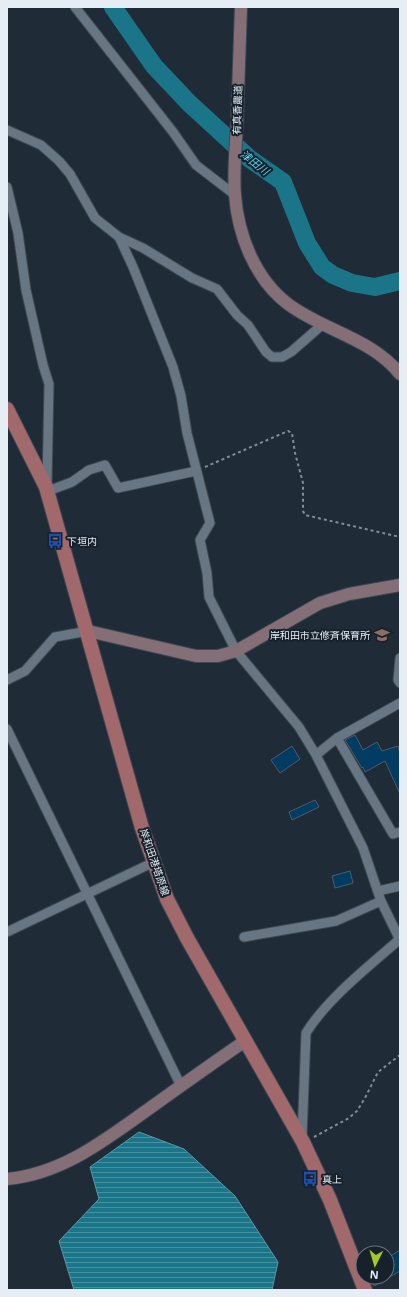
<svg xmlns="http://www.w3.org/2000/svg" width="407" height="1297" font-family="'Open Sans','Noto Sans JP',sans-serif">
<style>
.water{fill:url(#water-rules);stroke:#5899a9}
.lines{fill:none;stroke-linecap:round;stroke-linejoin:round}
.river{stroke:#1b7589;stroke-width:18}
.building{fill:#033c62;stroke:#4e5b67}
.street-casing{stroke:#3e4851;stroke-width:11}
.secondary-casing{stroke:#3e4851;stroke-width:14}
.primary-casing{stroke:#3e4851;stroke-width:16}
.path{stroke:#838d96;stroke-width:2;stroke-dasharray:3 3;stroke-linecap:butt}
.street{stroke:#687582;stroke-width:9}
.secondary{stroke:#856f77;stroke-width:12}
.primary{stroke:#a2696c;stroke-width:14}
.labels{text-anchor:middle;dominant-baseline:central;stroke-width:4;stroke-linejoin:round;paint-order:stroke}
.street-label{font-size:10px;fill:#e6eef5;stroke:#16212c}
.poi-label{font-size:10px;fill:#e6eef5;stroke:#16212c;text-anchor:start}
.water-label{font-size:11px;font-style:italic;fill:#5ad5f2;stroke:#16212c}
</style>
<defs>
<pattern id="water-rules" width="6" height="5" patternUnits="userSpaceOnUse"><rect width="6" height="5" fill="#1b7589"/><path d="M0 2.5h6" fill="none" stroke="#4790a0"/></pattern>
</defs>
<rect width="100%" height="100%" fill="#1f2b36"/>
<path class="water" d="M139 1132 184 1149 235 1196 278 1262 272 1290H74L59 1241 99 1199 90 1167Z"/>
<g class="lines">
<path class="river" d="M113 7 154 66 189 103 250 159 283 182 307 243 322 267 333 275 352 283 375 287 400 281"/>
</g>
<path class="building" d="M355 735 363 750 377 742 382 751 398 746 400 753V794L385 761 365 772 363 767 362 768 345 740Z
M292 746 300 759 280 773 271 760Z
M315 800 319 807 292 820 289 812Z
M350 871 353 883 335 888 332 876Z
M400 1250V1271L374 1286 369 1277H387V1258Z"/>
<g class="lines">
<g class="street-casing">
<path id="street" d="M75 7 173 132 196 165 235 195
M7 130 41 145 59 161 70 174 95 218 119 237 133 267 173 367 181 396 187 433 210 523 200 540 207 573 209 597 236 651 299 727 316 755 363 848 381 901 400 940
M7 187 18 233 26 290 43 365 49 384 47 485
M119 237 143 248 192 278 217 289 237 315 248 325 266 352 272 357H282L291 352 323 324
M48 491 72 482 89 470 105 465 118 488 196 471
M400 658 398 680 400 683
M7 680 25 671 55 637 88 631
M7 729 181 1086
M337 738 393 834 400 832
M316 755 337 738 400 703
M378 891 400 886
M7 932 154 862
M244 937 336 921 381 901
M302 1138 306 1033C327 999 369 966 400 939"/>
</g>
<g class="secondary-casing">
<path id="secondary" d="M241 7C240 45 238 84 237 122 236 146 233 171 235 195 238 235 255 279 288 304 324 331 371 338 400 374
M88 631 196 656H218L236 651 320 603 349 594 400 585
M7 1179C63 1174 106 1139 150 1108 182 1085 213 1063 245 1041"/>
</g>
<g class="primary-casing">
<path id="primary" d="M7 409 46 487 142 828 167 899 187 938 303 1142 330 1200 365 1290"/>
</g>
<path class="path" d="M205 467 288 431 292 433 295 453 303 483V511L305 515 400 537
M314 1137 349 1118 357 1111 365 1098 378 1072 400 1055"/>
<use href="#street" class="street"/>
<use href="#secondary" class="secondary"/>
<use href="#primary" class="primary"/>
</g>
<defs>
<g id="bus-bare" transform="scale(1.2)"><path d="M-5-6H5V4H4V6H2V4H-2V6H-4V4H-5ZM-3.5-4V0h7V-4ZM-3.5 1.2v1.5H-2V1.2ZM2 1.2v1.5H3.5V1.2Z" fill="#1a4fb4" stroke="#16212c" stroke-width="2.5" paint-order="stroke"/></g>
<g id="school-bare" transform="scale(1.2)"><path d="M0-5L7-2L0 1L-7-2ZM-4 1L0 2.5L4 1V4Q0 6-4 4Z" fill="#8d6e63" stroke="#16212c" stroke-width="2.5" paint-order="stroke"/></g>
</defs>
<g fill-rule="evenodd">
<use href="#bus-bare" x="55" y="541"/>
<use href="#school-bare" x="382" y="635"/>
<use href="#bus-bare" x="310" y="1179"/>
</g>
<g class="labels">
<g class="street-label">
<text transform="translate(237 110) rotate(-88)">有真香農道</text>
<text transform="translate(155 862) rotate(71)">岸和田港塔原線</text>
</g>
<g class="poi-label">
<text x="67" y="541">下垣内</text>
<text x="370" y="635" text-anchor="end">岸和田市立修斉保育所</text>
<text x="322" y="1179">真上</text>
</g>
<g class="water-label">
<text transform="translate(255 162) rotate(38)">津田川</text>
</g>
</g>
<rect width="407" height="1297" fill="none" stroke="#e6eef5" stroke-width="16"/>
<g transform="translate(375 1265) rotate(185)"><circle r="19" fill="#16212c" stroke="#69737c"/>
<path d="M0-3L7 15L0 10L-7 15Z" fill="#a3c926"/>
<text y="-6" font-size="11" font-weight="bold" text-anchor="middle" fill="#e6eef5">N</text>
</g>
</svg>
